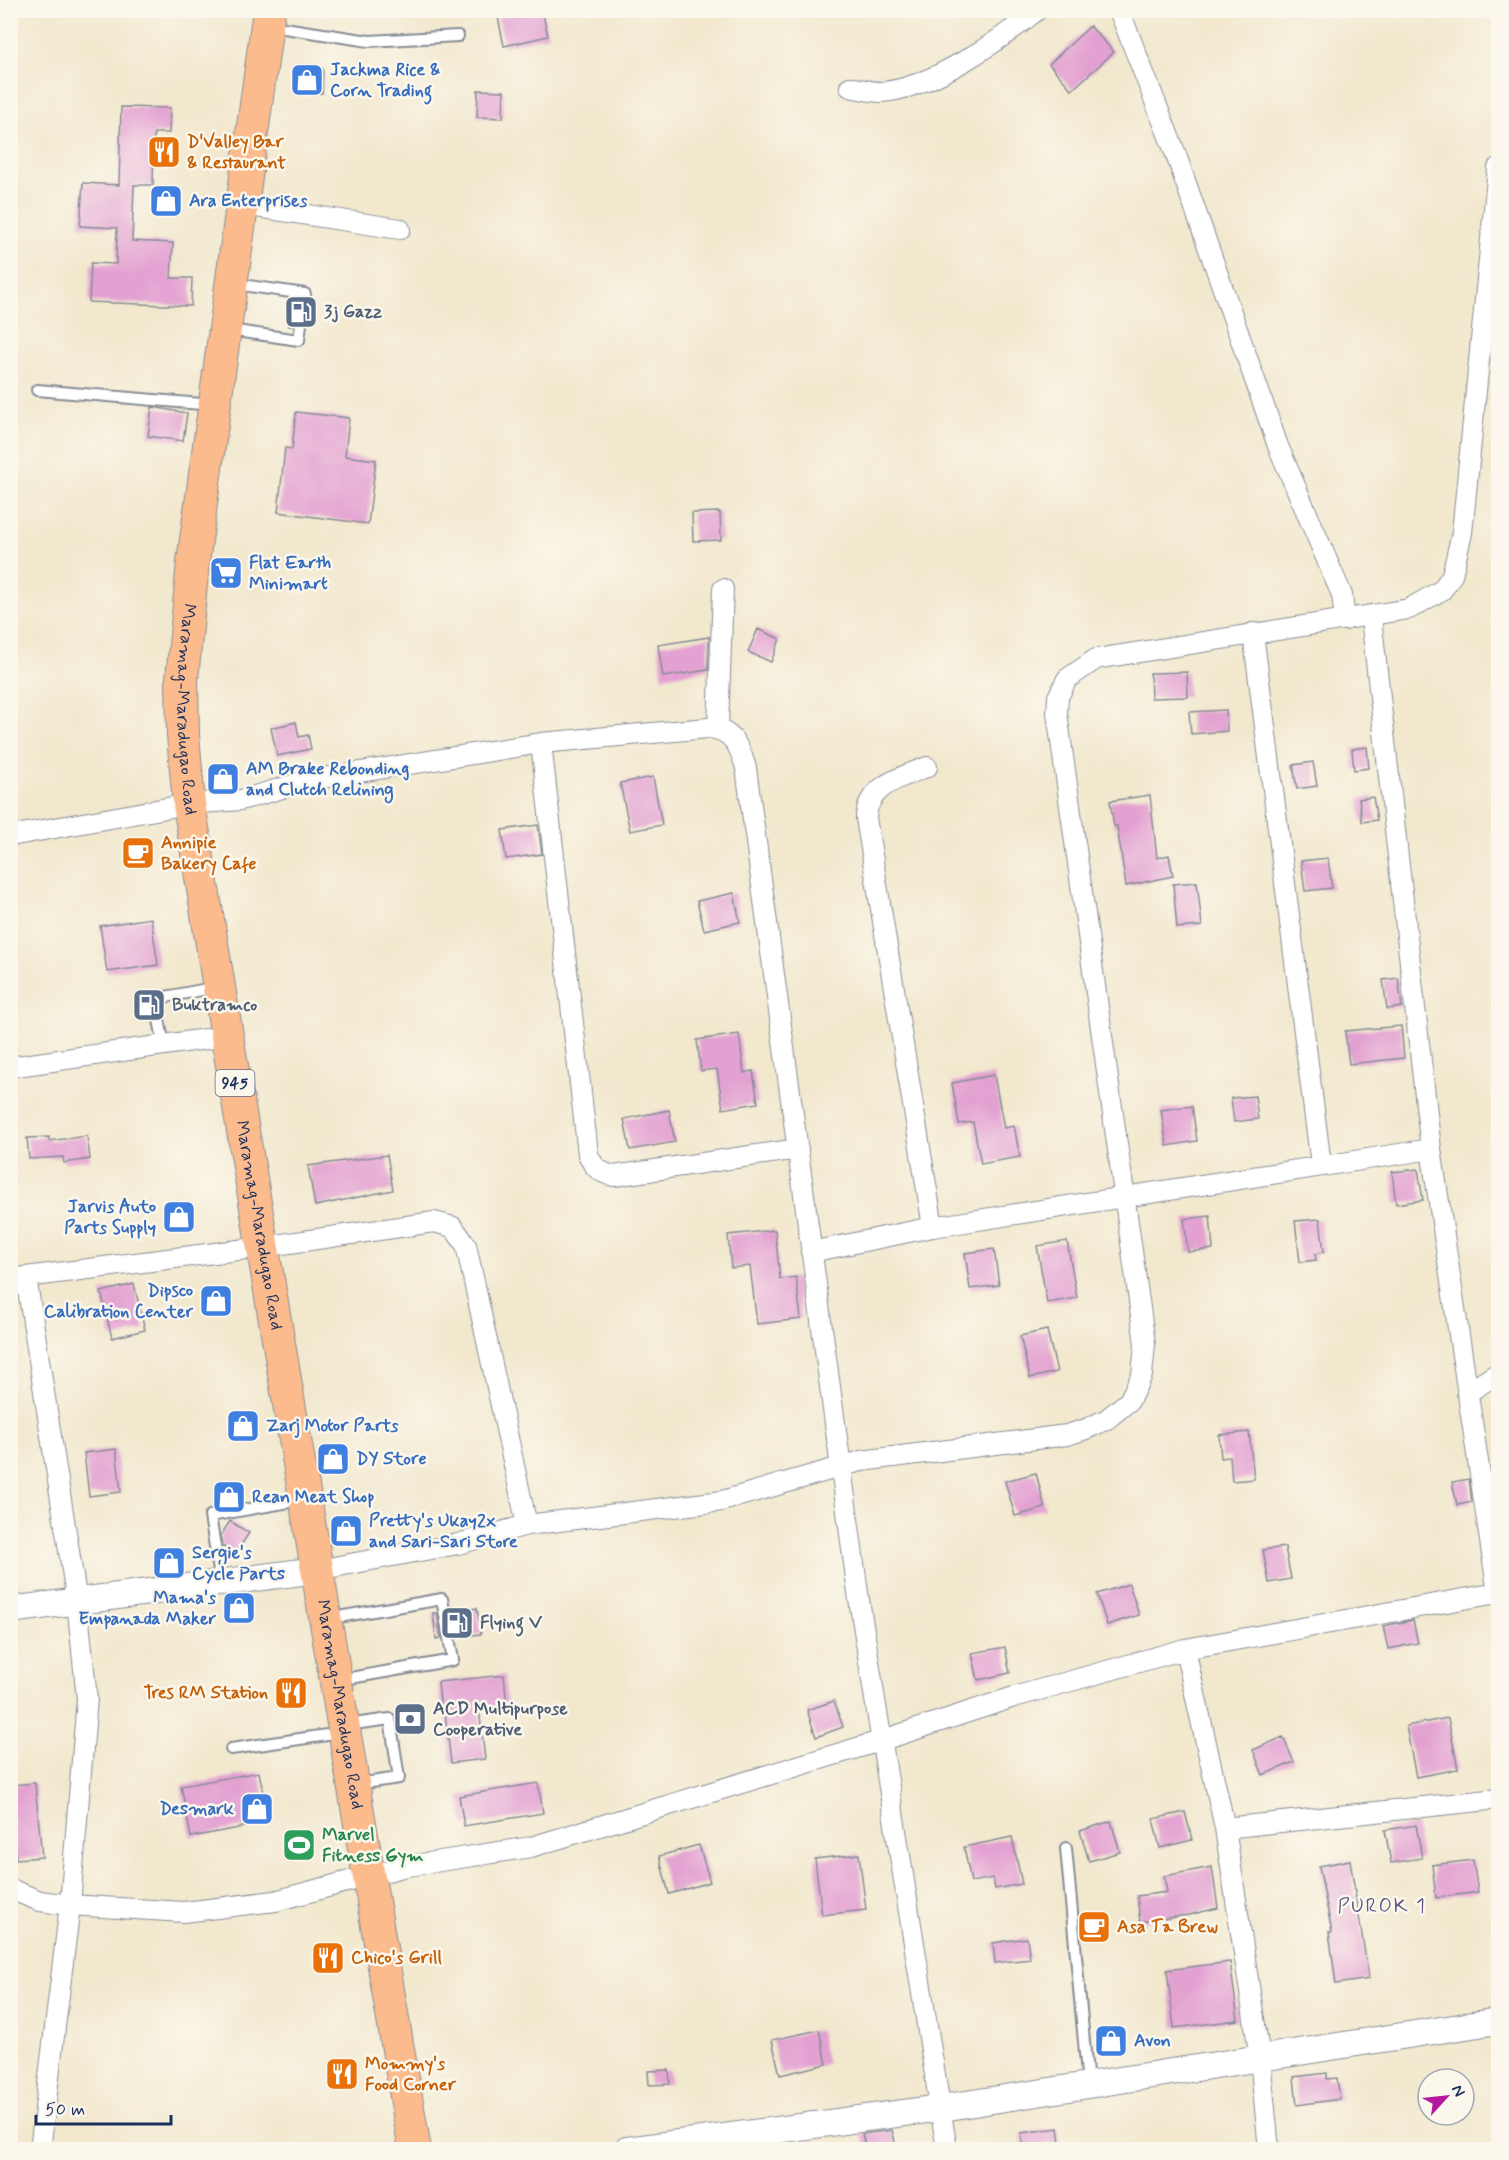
<svg xmlns="http://www.w3.org/2000/svg" width="1509" height="2160" font-family="Mynerve,sans-serif">
<style>
.building{fill:#e3a1d2}
.lines{fill:none;stroke-linecap:round;stroke-linejoin:round}
.service-casing{stroke:#868c96;stroke-width:14}
.minor-casing{stroke:#868c96;stroke-width:22}
.tertiary-casing{stroke:#868c96;stroke-width:28}
.primary-casing{stroke:#868c96;stroke-width:34}
.service{stroke:#fff;stroke-width:10}
.minor{stroke:#fff;stroke-width:20}
.tertiary{stroke:#fff;stroke-width:26}
.primary{stroke:#fbbb8d;stroke-width:32}
.labels{text-anchor:middle;dominant-baseline:central;stroke-width:5;stroke-linejoin:round;paint-order:stroke}
.shield{fill:#fbf7ec;stroke:#5e6b89;stroke-width:1.5}
.shield-label{font-size:16px;font-weight:bold;fill:#1b2f5e}
.shop-label{font-size:18px;font-weight:bold;fill:#366cbe;stroke:#fbf7ec;text-anchor:start}
.food-label{font-size:18px;font-weight:bold;fill:#c56008;stroke:#fbf7ec;text-anchor:start}
.service-label{font-size:18px;font-weight:bold;fill:#4e5e75;stroke:#fbf7ec;text-anchor:start}
.street-label{font-size:18px;fill:#1b2f5e;stroke:#fbf7ec}
.leisure-label{font-size:18px;font-weight:bold;fill:#27864d;stroke:#fbf7ec;text-anchor:start}
.neighbourhood-label{font-size:20px;letter-spacing:1.5px;fill:#615787;stroke:#fbf7ec}
</style>
<rect width="100%" height="100%" fill="#fbf7ec"/>
<filter id="ink" filterUnits="userSpaceOnUse"><feTurbulence type="fractalNoise" baseFrequency=".0167" numOctaves="2"/><feDisplacementMap in="SourceGraphic" scale="12" xChannelSelector="R" yChannelSelector="G"/><feConvolveMatrix kernelMatrix="1 2 1 2 8 2 1 2 1" color-interpolation-filters="sRGB"/></filter>
<filter id="wash" filterUnits="userSpaceOnUse"><feTurbulence type="fractalNoise" baseFrequency=".008" numOctaves="4" result="noise"/><feDisplacementMap in="SourceGraphic" scale="24" xChannelSelector="R" yChannelSelector="G"/><feGaussianBlur stdDeviation="1.35" result="paint"/><feColorMatrix in="noise" values="0 0 0 0 0 0 0 0 0 0 0 0 0 0 0 0 0 1.4 0 .05"/><feComposite in="paint" operator="in"/></filter>
<g filter="url(#wash)">
<rect width="100%" height="100%" fill="#f2e8ce"/>
<g id="blocks">
<path class="building" d="M529 10H542L548 36 504 46 498 17Z
M1090 26 1114 52 1072 90 1049 64Z
M299 68 323 69 322 93 298 92Z
M478 90 504 91 503 118 477 117Z
M121 107 170 108 169 133H154L153 185H134L132 241 173 243 171 278H192L191 306 89 302 91 263 116 264 117 228 80 226 83 183 119 185Z
M292 302H296L293 326H289Z
M152 407 187 413 183 441 148 436Z
M296 412 349 418 345 456 376 460 368 524 278 512 285 448 292 449Z
M720 512 721 540 693 541 692 513Z
M758 629 780 639 771 662 748 652Z
M709 637 708 670 663 677 658 645Z
M1187 672 1188 697 1151 698 1150 673Z
M1226 710 1227 731 1191 734 1189 712Z
M296 722 299 737 308 735 311 749 277 756 271 728Z
M1367 747 1369 768 1354 770 1352 749Z
M1313 762 1317 786 1297 789 1293 765Z
M653 777 662 825 630 831 620 783Z
M1150 795 1157 858 1169 855 1173 876 1126 886 1117 826H1114L1110 801Z
M1373 797 1377 820 1362 822 1359 799Z
M538 825 542 854 506 859 502 830Z
M1328 858 1332 888 1305 891 1301 861Z
M1197 882 1202 926 1177 928 1173 884Z
M734 893 740 922 704 930 697 901Z
M151 918 158 965 107 972 100 926Z
M1398 978 1402 1007 1387 1009 1383 980Z
M1401 1026 1404 1058 1349 1064 1345 1031Z
M739 1034 744 1073 753 1071 758 1103 723 1109 717 1069 701 1071 697 1040Z
M994 1075 1004 1128 1014 1126 1020 1157 981 1164 973 1122 959 1124 952 1083Z
M1255 1096 1258 1119 1234 1122 1231 1098Z
M1192 1106 1197 1141 1167 1146 1161 1110Z
M669 1110 675 1142 630 1150 624 1119Z
M87 1136 90 1159 64 1163 63 1157 29 1159 27 1138 49 1137V1141Z
M387 1155 393 1190 315 1206 308 1166Z
M1418 1169 1423 1200 1396 1204 1392 1172Z
M1210 1216 1213 1249 1188 1252 1184 1219Z
M1320 1219 1324 1252 1315 1254 1316 1260 1300 1262 1295 1221Z
M775 1230 780 1279 796 1277 801 1319 757 1324 750 1266 731 1268 728 1235Z
M1067 1241 1077 1298 1047 1303 1037 1246Z
M994 1249 999 1285 970 1289 965 1253Z
M134 1284 145 1330 112 1338 101 1292Z
M1047 1330 1057 1372 1030 1378 1020 1336Z
M1249 1432 1254 1479 1232 1481 1230 1457 1221 1458 1219 1435Z
M116 1449 121 1492 89 1496 84 1453Z
M1036 1473 1045 1508 1015 1516 1005 1481Z
M1469 1479 1472 1502 1457 1505 1452 1482Z
M230 1521 249 1533 235 1554 222 1546 221 1535Z
M1285 1547 1291 1579 1269 1583 1263 1550Z
M1129 1584 1139 1615 1107 1625 1097 1594Z
M477 1608 481 1634 456 1637 452 1611Z
M433 1613H437L441 1638 436 1639Z
M1413 1620 1418 1643 1388 1649 1383 1626Z
M1005 1647 1010 1673 978 1680 972 1653Z
M504 1675 507 1706 479 1708 485 1759 451 1763 445 1712H441L438 1682Z
M834 1701 843 1727 816 1737 807 1710Z
M1448 1718 1458 1769 1416 1777 1406 1726Z
M1283 1737 1294 1762 1263 1775 1253 1750Z
M259 1772 269 1822 191 1837 181 1786Z
M35 1783 42 1857 16 1859 10 1785Z
M538 1783 543 1813 464 1826 459 1796Z
M1185 1812 1192 1840 1160 1848 1153 1819Z
M1111 1821 1120 1852 1089 1861 1080 1831Z
M1416 1825 1422 1858 1391 1863 1385 1830Z
M1012 1837 1022 1884 995 1889 993 1878 971 1882 964 1847Z
M699 1845 710 1882 669 1894 659 1856Z
M859 1854 866 1910 822 1915 815 1859Z
M1350 1860 1369 1979 1336 1984 1329 1932H1332L1319 1866Z
M1473 1860 1478 1892 1436 1898 1432 1865Z
M1212 1867 1218 1908 1189 1915 1140 1922 1137 1896 1167 1892 1164 1876Z
M1027 1938 1030 1959 995 1963 993 1943Z
M1230 1962 1238 2020 1174 2028 1167 1970Z
M819 2030 827 2064 780 2075 772 2040Z
M669 2070 670 2084 649 2085 648 2071Z
M1327 2073V2079L1337 2078 1340 2099 1297 2105 1294 2077Z
M1058 2128 1060 2143 1042 2145 1043 2150H1023L1021 2133Z
M892 2130 897 2150H866L862 2134Z"/>
</g>
</g>
<g filter="url(#ink)">
<use href="#blocks" fill-opacity="0" stroke="#868c96" stroke-width="1.5"/>
<g class="lines">
<g class="service-casing">
<path id="service" d="M271 26 369 41 458 36
M229 330 299 340 305 294 235 284
M37 390 213 405
M164 1045 155 999 217 987
M221 1583 210 1516 301 1500
M327 1619 442 1599 453 1660 339 1680
M346 1725 390 1719 399 1778 357 1784
M231 1749 341 1733
M1066 1848 1088 2085"/>
</g>
<g class="minor-casing">
<path id="minor" d="M1119 10 1175 152 1278 446 1342 595 1345 620
M850 87C860 89 872 92 882 92 930 89 1001 40 1037 10
M243 205 400 229
M1371 617 1431 1149 1498 1594
M1253 633 1321 1165
M718 728 723 589
M541 743 588 1154C593 1167 600 1173 614 1176L798 1149
M927 767C901 777 867 786 866 818L933 1227
M10 836 189 804 241 800 310 780 541 743 708 728C732 729 740 747 746 768L858 1593 947 2150
M10 1067 227 1036
M811 1252 933 1227 1431 1149
M26 1277 77 1602 87 1699 70 1905 40 2150
M10 1279 262 1247 434 1222 453 1227 466 1245 527 1525
M1467 1393 1498 1373
M317 1570 458 1544 527 1525 722 1501 861 1461 1067 1435 1086 1429 1107 1419 1129 1401 1142 1375 1145 1344 1057 713 1058 697 1067 679 1096 659 1409 609 1442 590 1452 575 1462 533 1498 168
M1185 1649 1225 1828 1260 2058 1269 2150
M1225 1828 1498 1799
M10 1889 40 1901 70 1905 184 1912 275 1901 402 1867 531 1847 880 1741 1014 1697 1185 1649 1497 1593"/>
</g>
<g class="tertiary-casing">
<path id="tertiary" d="M10 1610 317 1570
M627 2150 941 2108 1498 2021"/>
</g>
<g class="primary-casing">
<g id="primary">
<path id="s1" d="M269 10 193 562 182 679 183 735 189 804 227 1036 415 2150"/>
</g>
</g>
<use href="#service" class="service"/>
<use href="#minor" class="minor"/>
<use href="#tertiary" class="tertiary"/>
<use href="#primary" class="primary"/>
</g>
</g>
<defs>
<g id="shop-square" transform="scale(1.725)"><rect x="-9" y="-9" width="18" height="18" rx="4" fill="#3f7fe0" stroke="#fbf7ec"/><path d="M-5-2.5h2.3a2.7 3.5 0 0 1 5.4 0H5L5.5 6h-11ZM-1.5-2.5h3a1.5 2.3 0 0 0-3 0Z" fill="#fff"/></g>
<g id="restaurant-square" transform="scale(1.725)"><rect x="-9" y="-9" width="18" height="18" rx="4" fill="#e8710a" stroke="#fbf7ec"/><path d="M-5-6h1v4h1v-4h1v4h1v-4h1v5L-1.5 .5V6h-2V.5L-5-1ZM5-6V6H3V1.5H1.5Q1.5-4 5-6Z" fill="#fff"/></g>
<g id="fuel-square" transform="scale(1.725)"><rect x="-9" y="-9" width="18" height="18" rx="4" fill="#5c6f8a" stroke="#fbf7ec"/><path d="M-5.5-6h7V0h2V4h1.3V-2.5L3-4.5l.8-.8L6-3V5H2.5V1h-1V6h-7ZM-4.2-4.7v3.2H.2V-4.7Z" fill="#fff"/></g>
<g id="supermarket-square" transform="scale(1.725)"><rect x="-9" y="-9" width="18" height="18" rx="4" fill="#3f7fe0" stroke="#fbf7ec"/><path d="M-6-5.5h2.5l.6 2H6L4.5 2H-2.5L-4.4-4H-6ZM-1.5 3.2a1.3 1.3 0 1 0 .1 0ZM3 3.2a1.3 1.3 0 1 0 .1 0Z" fill="#fff"/></g>
<g id="cafe-square" transform="scale(1.725)"><rect x="-9" y="-9" width="18" height="18" rx="4" fill="#e8710a" stroke="#fbf7ec"/><path d="M-5.5-4.5H6V0H3Q3 3.5 0 3.5H-2.5Q-5.5 3.5-5.5 0ZM3-3.2v2h1.7v-2ZM-6 4.5H4V6H-6Z" fill="#fff"/></g>
<g id="bank-square" transform="scale(1.725)"><rect x="-9" y="-9" width="18" height="18" rx="4" fill="#5c6f8a" stroke="#fbf7ec"/><path d="M-6-4H6V4H-6ZM0-2.3a2.3 2.3 0 1 0 0 4.6a2.3 2.3 0 1 0 0-4.6Z" fill="#fff"/></g>
<g id="stadium-square" transform="scale(1.725)"><rect x="-9" y="-9" width="18" height="18" rx="4" fill="#2e9e5b" stroke="#fbf7ec"/><path d="M0-5a6.5 5 0 1 0 0 10a6.5 5 0 1 0 0-10ZM-3.5-1.8h7v3.6h-7Z" fill="#fff"/></g>
</defs>
<g fill-rule="evenodd">
<use href="#shop-square" x="307" y="80"/>
<use href="#restaurant-square" x="164" y="152"/>
<use href="#shop-square" x="166" y="201"/>
<use href="#fuel-square" x="301" y="312"/>
<use href="#supermarket-square" x="226" y="573"/>
<use href="#shop-square" x="223" y="779"/>
<use href="#cafe-square" x="138" y="853"/>
<use href="#fuel-square" x="149" y="1005"/>
<use href="#shop-square" x="179" y="1217"/>
<use href="#shop-square" x="216" y="1301"/>
<use href="#shop-square" x="243" y="1426"/>
<use href="#shop-square" x="333" y="1459"/>
<use href="#shop-square" x="229" y="1497"/>
<use href="#shop-square" x="346" y="1531"/>
<use href="#shop-square" x="169" y="1563"/>
<use href="#shop-square" x="239" y="1608"/>
<use href="#fuel-square" x="457" y="1623"/>
<use href="#restaurant-square" x="291" y="1693"/>
<use href="#bank-square" x="410" y="1719"/>
<use href="#shop-square" x="257" y="1809"/>
<use href="#stadium-square" x="299" y="1845"/>
<use href="#cafe-square" x="1094" y="1927"/>
<use href="#restaurant-square" x="328" y="1958"/>
<use href="#shop-square" x="1111" y="2041"/>
<use href="#restaurant-square" x="342" y="2074"/>
</g>
<g class="labels">
<rect class="shield" x="215.5" y="1070" width="39" height="26" rx="4.5"/>
<g class="shield-label">
<text x="235" y="1083">945</text>
</g>
<g class="shop-label">
<text x="330" y="70">Jackma Rice &amp;<tspan x="330" dy="21">Corn Trading</tspan></text>
<text x="189" y="201">Ara Enterprises</text>
<text x="249" y="563">Flat Earth<tspan x="249" dy="21">Minimart</tspan></text>
<text x="246" y="769">AM Brake Rebonding<tspan x="246" dy="21">and Clutch Relining</tspan></text>
<text x="156" y="1207" text-anchor="end">Jarvis Auto<tspan x="156" dy="21">Parts Supply</tspan></text>
<text x="193" y="1291" text-anchor="end">Dipsco<tspan x="193" dy="21">Calibration Center</tspan></text>
<text x="266" y="1426">Zarj Motor Parts</text>
<text x="356" y="1459">DY Store</text>
<text x="252" y="1497">Rean Meat Shop</text>
<text x="369" y="1521">Pretty's Ukay2x<tspan x="369" dy="21">and Sari-Sari Store</tspan></text>
<text x="192" y="1553">Sergie's<tspan x="192" dy="21">Cycle Parts</tspan></text>
<text x="216" y="1598" text-anchor="end">Mama's<tspan x="216" dy="21">Empanada Maker</tspan></text>
<text x="234" y="1809" text-anchor="end">Desmark</text>
<text x="1134" y="2041">Avon</text>
</g>
<g class="food-label">
<text x="187" y="142">D'Valley Bar<tspan x="187" dy="21">&amp; Restaurant</tspan></text>
<text x="161" y="843">Annipie<tspan x="161" dy="21">Bakery Cafe</tspan></text>
<text x="268" y="1693" text-anchor="end">Tres RM Station</text>
<text x="1117" y="1927">Asa Ta Brew</text>
<text x="351" y="1958">Chico's Grill</text>
<text x="365" y="2064">Mommy's<tspan x="365" dy="21">Food Corner</tspan></text>
</g>
<g class="service-label">
<text x="324" y="312">3j Gazz</text>
<text x="172" y="1005">Buktramco</text>
<text x="480" y="1623">Flying V</text>
<text x="433" y="1709">ACD Multipurpose<tspan x="433" dy="21">Cooperative</tspan></text>
</g>
<g class="street-label">
<text stroke="none"><textPath href="#s1" startOffset="705">Maramag-Maradugao Road</textPath></text>
<text stroke="none"><textPath href="#s1" startOffset="1227">Maramag-Maradugao Road</textPath></text>
<text stroke="none"><textPath href="#s1" startOffset="1713">Maramag-Maradugao Road</textPath></text>
</g>
<g class="leisure-label">
<text x="322" y="1835">Marvel<tspan x="322" dy="21">Fitness Gym</tspan></text>
</g>
<g class="neighbourhood-label">
<text x="1382" y="1906">PUROK 1</text>
</g>
</g>
<rect width="1509" height="2160" fill="none" stroke="#fbf7ec" stroke-width="36"/>
<g transform="translate(1446 2097) rotate(63)"><circle r="28" fill="#fbf7ec" stroke="#a1a7b3" stroke-width="1.5"/>
<path d="M0-4.5L10 22L0 15L-10 22Z" fill="#b5179e"/>
<text y="-9" font-size="16" font-weight="bold" text-anchor="middle" fill="#1b2f5e">N</text>
</g>
<path d="M36 2115v9h135v-9" fill="none" stroke="#1b2f5e" stroke-width="3"/>
<text x="45" y="2115" font-size="18" fill="#1b2f5e" stroke="#fbf7ec" stroke-width="4.5" paint-order="stroke">50 m</text>
</svg>
